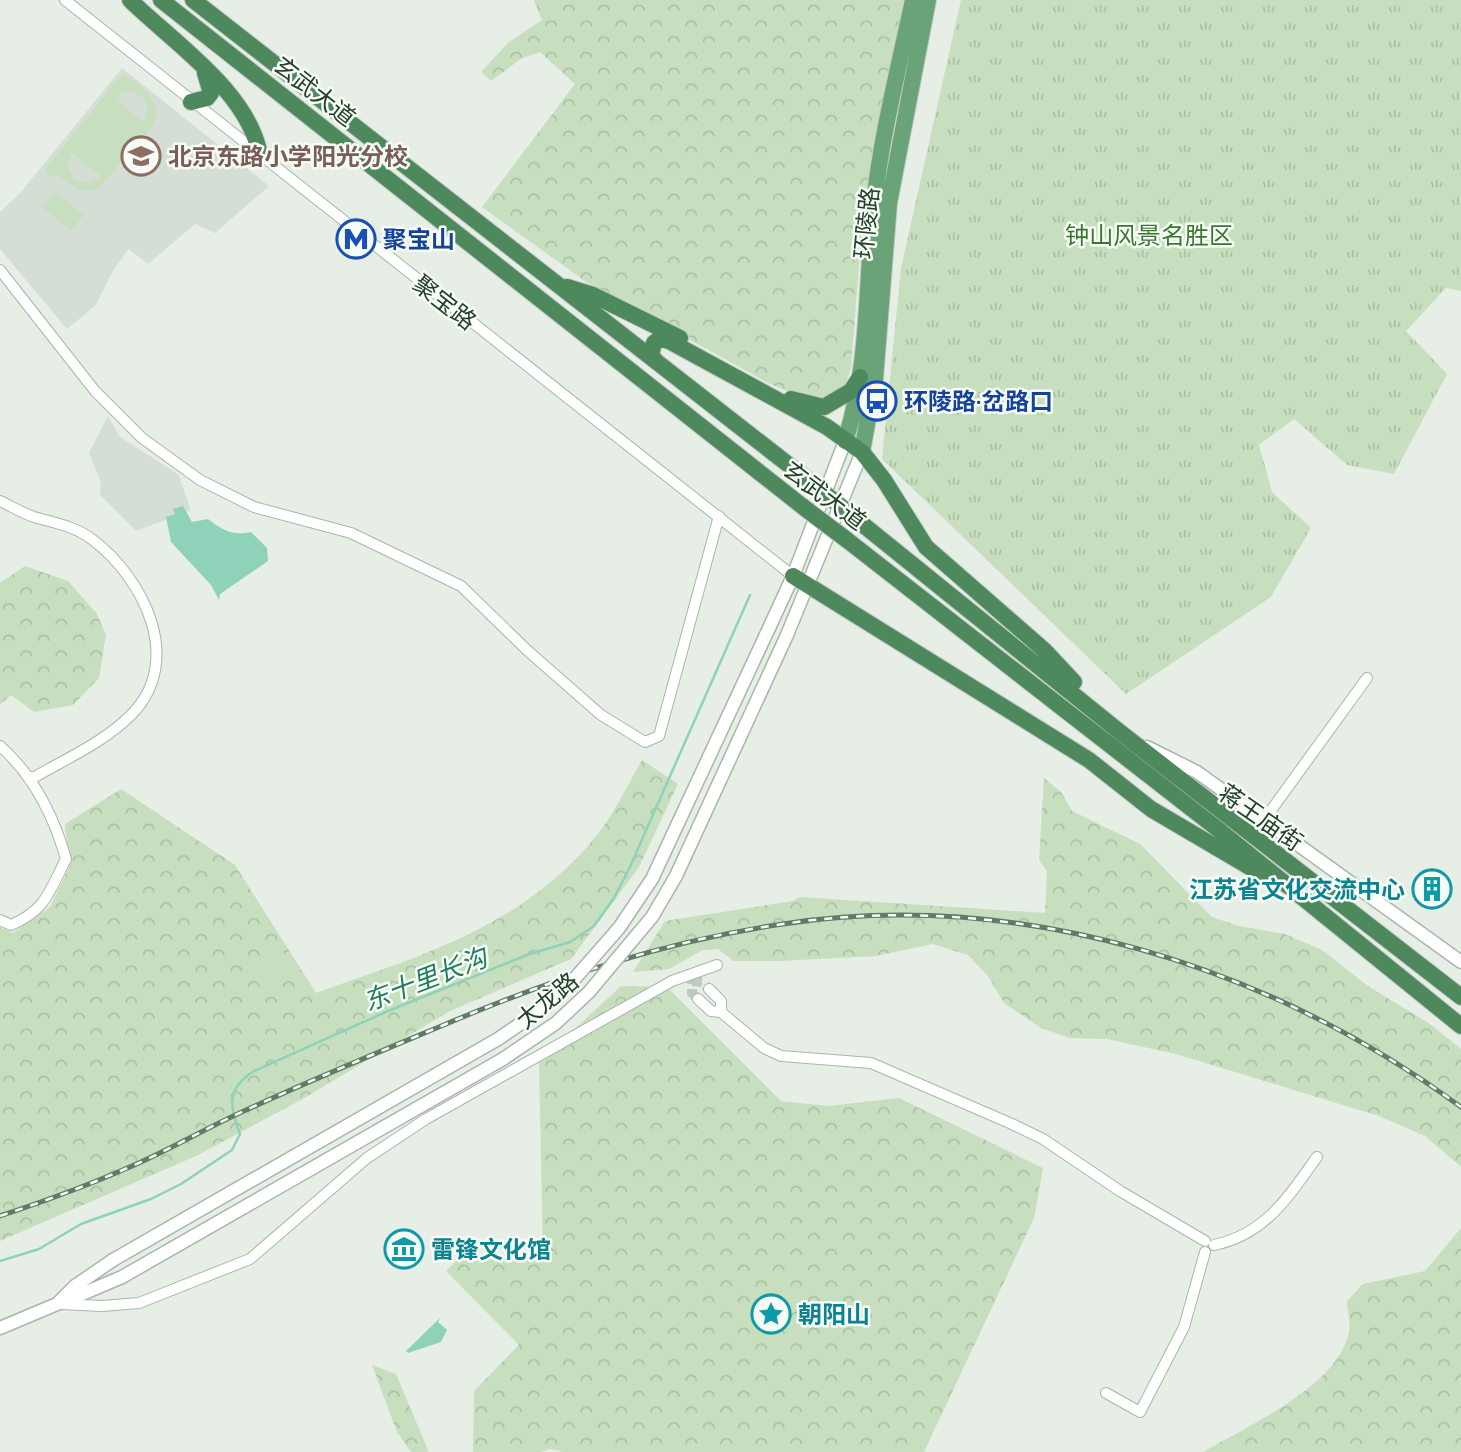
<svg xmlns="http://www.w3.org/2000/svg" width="1461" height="1452" font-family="Quicksand,'Noto Sans SC',sans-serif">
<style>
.built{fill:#d4ded4}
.forest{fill:url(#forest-crowns)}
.park{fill:url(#park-tufts)}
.garden{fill:#c7dfbf;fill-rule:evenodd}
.water{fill:#8fd2ba}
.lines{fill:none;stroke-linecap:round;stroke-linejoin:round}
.stream{stroke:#8fd2ba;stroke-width:2.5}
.minor-tunnel{stroke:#bfcbc1;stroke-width:10;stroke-dasharray:10 5;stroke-linecap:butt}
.minor-casing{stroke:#a8b7aa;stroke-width:12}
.tertiary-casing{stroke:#a8b7aa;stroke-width:15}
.primary-casing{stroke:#c2cac4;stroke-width:18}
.trunk-casing{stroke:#c2cac4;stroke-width:18}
.minor{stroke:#fff;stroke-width:10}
.tertiary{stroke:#fff;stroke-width:12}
.primary{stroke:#6ba378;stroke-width:16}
.trunk{stroke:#4e885d;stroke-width:16}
.rail-casing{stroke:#5f7c66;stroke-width:5}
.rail{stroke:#f7fbf6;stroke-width:2.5;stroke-dasharray:8;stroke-linecap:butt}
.tertiary-bridge-casing{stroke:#a8b7aa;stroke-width:15;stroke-linecap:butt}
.trunk-bridge-casing{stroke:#c2cac4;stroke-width:18;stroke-linecap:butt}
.tertiary-bridge{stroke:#fff;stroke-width:12}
.trunk-bridge{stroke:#4e885d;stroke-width:16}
.labels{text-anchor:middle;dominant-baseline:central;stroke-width:5;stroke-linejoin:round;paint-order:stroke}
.street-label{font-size:24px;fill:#25412b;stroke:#f7fbf6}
.education-label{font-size:24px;font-weight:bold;fill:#785e54;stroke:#f7fbf6;text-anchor:start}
.park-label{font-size:24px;fill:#38772f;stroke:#f7fbf6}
.transit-label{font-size:24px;font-weight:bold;fill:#164399;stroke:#f7fbf6;text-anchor:start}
.culture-label{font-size:24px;font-weight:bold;fill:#0d838f;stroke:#f7fbf6;text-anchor:start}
.water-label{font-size:26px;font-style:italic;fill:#1f7c5c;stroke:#f7fbf6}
</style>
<defs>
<pattern id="forest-crowns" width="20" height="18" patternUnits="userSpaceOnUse" patternTransform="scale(1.75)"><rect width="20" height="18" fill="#c7dfbf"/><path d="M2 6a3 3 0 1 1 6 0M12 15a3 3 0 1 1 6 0" fill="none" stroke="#abc1a4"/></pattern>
<pattern id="park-tufts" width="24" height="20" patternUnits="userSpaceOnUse" patternTransform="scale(1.75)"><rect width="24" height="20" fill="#c7dfbf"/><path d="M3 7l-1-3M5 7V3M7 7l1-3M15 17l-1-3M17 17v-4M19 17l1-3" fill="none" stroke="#abc1a4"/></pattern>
</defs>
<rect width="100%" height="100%" fill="#e6eee6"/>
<path class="built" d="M122 68 269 186 215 233 195 224 148 264 129 249 114 269 95 306 67 329 0 249V212L21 192Z
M108 416 120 437 178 474 191 510 136 531 100 495 101 482 89 453Z"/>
<path class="forest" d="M534 0H904L864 200 851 368 844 389 828 399H806L768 383 589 284 482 207 575 84 540 52 522 58 491 81 481 72 509 42 542 20Z
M25 566 68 581 97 614 106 635 99 678 73 705 34 712 11 695 0 705V583Z
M642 760 678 784 639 867 571 959 450 1011 301 1100 196 1156 0 1241V927L13 933 50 907 69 868 65 824 121 789 235 865 316 993C424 954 523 927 598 834 615 812 628 784 642 760Z
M1044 778 1061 792 1072 811 1140 844 1212 917 1239 926 1285 934 1322 950 1368 986 1430 1024 1461 1049V1167L1425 1136 1379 1116 1176 1054 1107 1039 1070 1038 1041 1028 1004 1003 988 976 968 955 933 944 876 956 780 961H733L718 949 703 950 669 969 633 972 665 921 793 901 800 897 1045 913 1047 871 1039 860Z
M621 986 667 987 781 1101 828 1106 899 1098 1043 1168 1034 1218 924 1452H563L550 1449 541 1452H473L474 1391 519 1345 446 1271 461 1256 543 1254 539 1062Z
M1461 1228V1452H1203C1248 1425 1336 1388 1349 1333 1351 1323 1347 1310 1347 1301L1363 1284 1425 1271Z
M372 1365 396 1374 429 1452H411L397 1432Z"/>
<path class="park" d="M961 0H1461V291L1446 288 1406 331 1447 374 1394 474 1347 465 1294 419 1259 445 1272 492 1311 528 1271 597 1126 694 882 459 901 268Z"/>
<path class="garden" d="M123 73C142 87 167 101 151 128L98 189 80 191 55 174 52 178 44 171ZM123 93 132 92 144 98 148 111 144 122 115 99ZM71 153 101 176V177L90 183 74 180 67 167Z
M55 191 84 215 71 231 42 207Z
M280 946 291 968 259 985 248 963Z"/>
<path class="water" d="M183 506 192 522 208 519C222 530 232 536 251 532L267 548 268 561 220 594 219 600 211 585 171 542 166 517 175 514 173 509Z
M441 1317 438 1322 447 1330 441 1342 408 1353 406 1351Z"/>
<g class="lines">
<path class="stream" d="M0 1261 39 1249 81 1224 151 1199 181 1184 232 1150 240 1134C229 1106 226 1089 254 1071L388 1011 527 955 570 942 594 926 614 898 629 869 750 595"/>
<path class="minor-tunnel" d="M687 976 692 981V993L698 999
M692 981 702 982 709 989"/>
<g class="minor-casing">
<path id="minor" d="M65 0 793 576
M0 270 95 391 142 438 200 480 254 507 351 533 461 586 528 651 601 715 645 742 659 736 719 516
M0 501C11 506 22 513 34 517 55 523 75 526 93 540 144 579 185 661 131 715 103 743 67 758 33 778L27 776
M0 746C33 775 54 817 66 859 49 892 46 910 11 925L0 920
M1264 820 1367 678
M698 999 711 1011 721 1012V1001L709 989
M721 1012 764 1048 781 1056 871 1063 1012 1124 1043 1139 1120 1191 1205 1241
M1214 1245C1266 1234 1288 1197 1317 1157
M61 1304 102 1306 139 1303 250 1259 367 1158 426 1119 672 981 717 965
M1106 1393 1140 1412 1184 1327 1205 1252"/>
</g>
<g class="tertiary-casing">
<path id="tertiary" d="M770 626 793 576 845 441
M787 635 862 452
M1147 747 1197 772 1461 962
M61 1303 122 1277
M0 1328 57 1304 75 1286 113 1260"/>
</g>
<g class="primary-casing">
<path id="primary" d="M845 441C870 366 866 282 874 204 881 136 899 67 913 0
M862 452 875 379 889 203 928 0"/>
</g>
<g class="trunk-casing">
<path id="trunk" d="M130 0C174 43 250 93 260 156
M161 0 802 506
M193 0 812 483
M191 102 207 98 211 93 205 73
M567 287 593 295 680 338
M656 361 651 355 654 343 659 339 669 341 827 427 862 452 884 480 926 547 1044 650 1074 682
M791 399 824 407 851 391 860 377
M856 519 1121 733 1461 997
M847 540 1219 830 1461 1026
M793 576 1089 760 1151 809 1265 876"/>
</g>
<use href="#minor" class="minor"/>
<use href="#tertiary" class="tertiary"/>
<use href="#primary" class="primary"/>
<use href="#trunk" class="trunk"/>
<g class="rail-casing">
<path id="rail" d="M0 1216C42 1202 84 1187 125 1169 166 1152 204 1129 244 1111 311 1080 379 1052 446 1024 555 978 665 941 783 924 1021 888 1269 966 1461 1107"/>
</g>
<use href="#rail" class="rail"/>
<g class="tertiary-bridge-casing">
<path id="tertiary-bridge" d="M113 1260 498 1039 536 1013 570 984 619 928 652 879 770 626
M122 1277 503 1059 556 1023 589 992 652 917 676 876 787 635"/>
</g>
<g class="trunk-bridge-casing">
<path id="trunk-bridge" d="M812 483 856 519
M802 506 847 540"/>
</g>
<use href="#tertiary-bridge" class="tertiary-bridge"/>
<use href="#trunk-bridge" class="trunk-bridge"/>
</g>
<defs>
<g id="school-ring" transform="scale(2.0125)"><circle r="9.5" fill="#f7fbf6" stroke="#8d6e63" stroke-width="1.5"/><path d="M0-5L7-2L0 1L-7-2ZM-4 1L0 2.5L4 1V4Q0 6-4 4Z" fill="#8d6e63"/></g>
<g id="metro-ring" transform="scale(2.0125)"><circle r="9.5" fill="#f7fbf6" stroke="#1a4fb4" stroke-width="1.5"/><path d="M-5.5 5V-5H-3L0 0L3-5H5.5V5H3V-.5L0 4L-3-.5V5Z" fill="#1a4fb4"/></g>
<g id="bus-ring" transform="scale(2.0125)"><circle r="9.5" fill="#f7fbf6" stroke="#1a4fb4" stroke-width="1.5"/><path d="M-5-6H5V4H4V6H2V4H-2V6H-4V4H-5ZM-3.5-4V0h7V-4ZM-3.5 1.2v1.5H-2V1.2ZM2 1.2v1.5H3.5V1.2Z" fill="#1a4fb4"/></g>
<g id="building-ring" transform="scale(2.0125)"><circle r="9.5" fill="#f7fbf6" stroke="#0f9aa8" stroke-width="1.5"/><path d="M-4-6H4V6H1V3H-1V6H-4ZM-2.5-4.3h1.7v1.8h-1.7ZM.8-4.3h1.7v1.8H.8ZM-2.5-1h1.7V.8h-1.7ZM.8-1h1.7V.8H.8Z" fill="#0f9aa8"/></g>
<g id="museum-ring" transform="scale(2.0125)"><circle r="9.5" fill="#f7fbf6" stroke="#0f9aa8" stroke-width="1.5"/><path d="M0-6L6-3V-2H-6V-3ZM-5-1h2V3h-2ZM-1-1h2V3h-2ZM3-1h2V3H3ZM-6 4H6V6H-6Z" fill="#0f9aa8"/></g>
<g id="sight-ring" transform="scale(2.0125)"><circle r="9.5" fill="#f7fbf6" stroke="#0f9aa8" stroke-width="1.5"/><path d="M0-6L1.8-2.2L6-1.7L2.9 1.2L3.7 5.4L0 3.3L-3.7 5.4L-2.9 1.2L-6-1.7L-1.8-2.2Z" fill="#0f9aa8"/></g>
</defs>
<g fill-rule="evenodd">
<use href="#school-ring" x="141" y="156"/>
<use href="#metro-ring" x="356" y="239"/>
<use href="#bus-ring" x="877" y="401"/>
<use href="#building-ring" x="1432" y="889"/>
<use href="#museum-ring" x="404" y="1249"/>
<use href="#sight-ring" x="771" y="1314"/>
</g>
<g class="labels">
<g class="street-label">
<text transform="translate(315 91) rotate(38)">玄武大道</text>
<text transform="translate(866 223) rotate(-84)">环陵路</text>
<text transform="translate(445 302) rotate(38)">聚宝路</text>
<text transform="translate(825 495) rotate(37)">玄武大道</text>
<text transform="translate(1261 817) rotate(35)">蒋王庙街</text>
<text transform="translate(547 1000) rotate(-40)">太龙路</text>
</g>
<g class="education-label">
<text x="168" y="156">北京东路小学阳光分校</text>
</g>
<g class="park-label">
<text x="1149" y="235">钟山风景名胜区</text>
</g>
<g class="transit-label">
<text x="383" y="239">聚宝山</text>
<text x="904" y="401">环陵路·岔路口</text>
</g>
<g class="culture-label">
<text x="1405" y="889" text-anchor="end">江苏省文化交流中心</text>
<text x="431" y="1249">雷锋文化馆</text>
<text x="798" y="1314">朝阳山</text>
</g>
<g class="water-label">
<text transform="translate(425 979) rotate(-21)">东十里长沟</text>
</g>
</g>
</svg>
